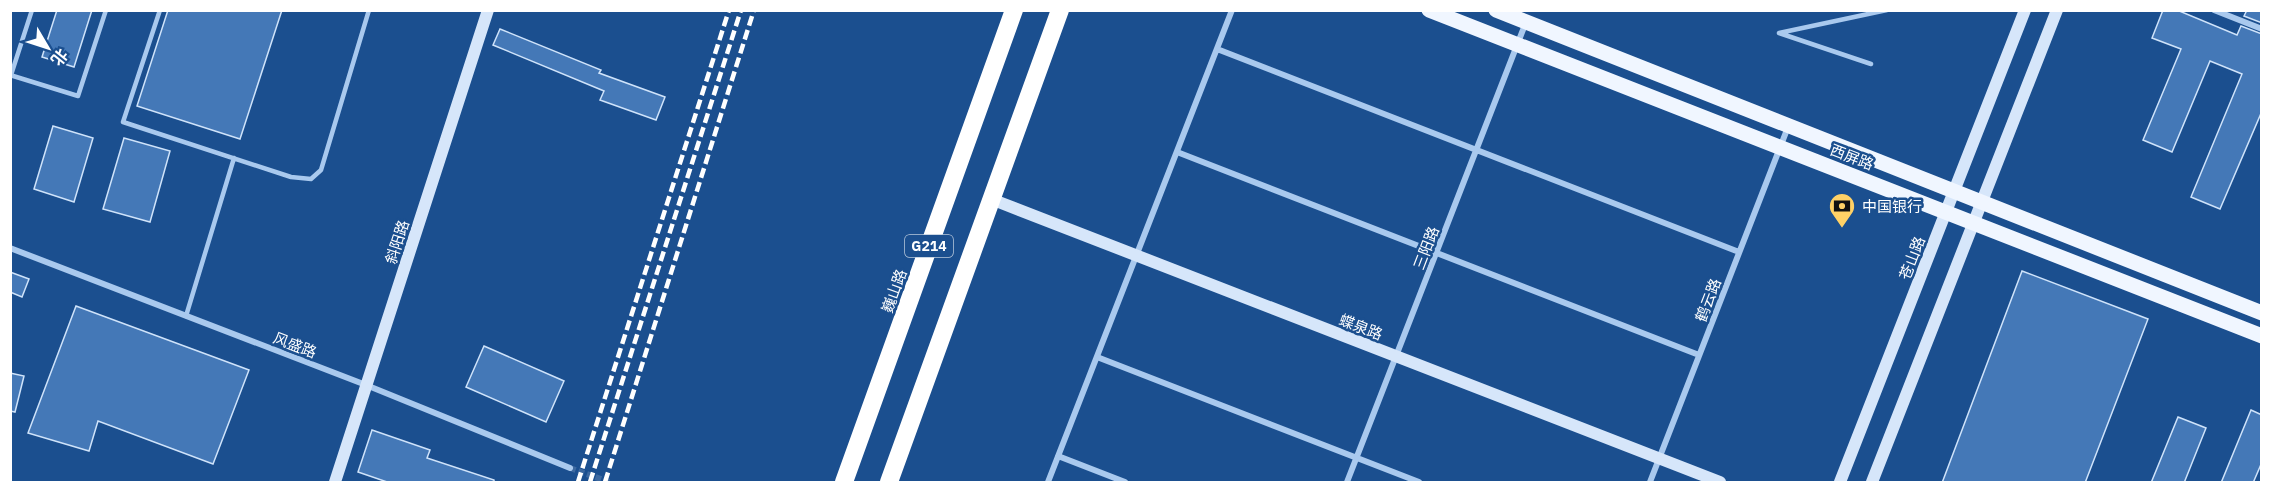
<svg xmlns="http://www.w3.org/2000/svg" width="2272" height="493" font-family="'IBM Plex Sans','Noto Sans SC',sans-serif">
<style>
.building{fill:#4478b7;stroke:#cfe3fa;stroke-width:1.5}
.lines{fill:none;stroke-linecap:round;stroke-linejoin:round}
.street-tunnel{stroke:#3d69a0;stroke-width:6;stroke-dasharray:6 3;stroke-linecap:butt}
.lane{stroke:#a9c9ee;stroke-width:4.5}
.street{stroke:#a9c9ee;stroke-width:6}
.secondary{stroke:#d6e6fa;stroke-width:12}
.primary{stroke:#f0f6ff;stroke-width:15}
.highway{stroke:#fff;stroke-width:18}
.rail{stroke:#fff;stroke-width:4.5;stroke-dasharray:10 4.5;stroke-linecap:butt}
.labels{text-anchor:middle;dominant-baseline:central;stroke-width:5;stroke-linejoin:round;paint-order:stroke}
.shield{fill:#1b4f8f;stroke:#bbcadd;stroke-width:1.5}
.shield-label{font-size:14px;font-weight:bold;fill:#fff}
.street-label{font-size:15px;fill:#fff;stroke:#1b4f8f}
.poi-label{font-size:15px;fill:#fff;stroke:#1b4f8f;text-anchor:start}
</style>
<rect width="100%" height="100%" fill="#1b4f8f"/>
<path class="building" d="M57 10H92L74 67 42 57Z
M168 10H282L240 139 137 106Z
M2163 10H2177L2237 35 2241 26 2262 34V111L2220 209 2191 197 2242 74 2210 61 2172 152 2143 140 2181 49 2152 38Z
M2247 10H2262V23L2244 16Z
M500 29 601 70 599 73 665 97 656 120 600 100 604 91 493 45Z
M53 126 93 138 74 202 34 189Z
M124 138 170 151 150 222 103 209Z
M2022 271 2148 319 2085 483H1942Z
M10 272 29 279 22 297 10 292Z
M76 306 249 370 213 464 98 421 89 451 28 433Z
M484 346 564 381 546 422 466 387Z
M10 373 24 376 15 412 10 411Z
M2251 410 2262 415V462L2253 483H2221Z
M2178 417 2206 428 2184 483H2151Z
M372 430 430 450 427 458 494 480V483H390L358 472Z"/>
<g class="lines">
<path class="street-tunnel" d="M570 468 609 482"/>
<path class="lane" d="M160 10 123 122 291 177 311 179 321 170 369 10
M1871 64 1779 33 1887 10
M10 75 78 96 106 10
M11 75 32 10
M186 316 234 158"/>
<path class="street" d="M2214 10 2262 29
M1217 49 1739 252
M1177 152 1699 355
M10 248 366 385 570 468
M1097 357 1419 482
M1058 456 1125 482
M1048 482 1232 10
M1347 482 1526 22
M1650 482 1788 127"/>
<path class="secondary" d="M991 199 1720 482
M335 482 488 10
M1840 482 2025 10
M1872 482 2057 10"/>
<path class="primary" d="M1429 10 2262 336
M1496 10 2262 313"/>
<path class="highway" d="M844 482 1014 10
M889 482 1060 10"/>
<path class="rail" d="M578 482 729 10
M590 482 741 10
M605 482 754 10"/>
</g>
<defs>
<g id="bank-pin" transform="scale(1.35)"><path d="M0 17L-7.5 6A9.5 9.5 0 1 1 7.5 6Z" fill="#ffd166" stroke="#1b4f8f"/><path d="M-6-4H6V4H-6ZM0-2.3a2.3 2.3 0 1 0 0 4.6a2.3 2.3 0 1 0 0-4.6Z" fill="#111"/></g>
</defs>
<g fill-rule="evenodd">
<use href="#bank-pin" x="1842" y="206"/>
</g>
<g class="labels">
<rect class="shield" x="905" y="235" width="48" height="22" rx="4.5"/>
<g class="shield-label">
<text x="929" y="246">G214</text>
</g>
<g class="street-label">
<text transform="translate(1852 157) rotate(21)">西屏路</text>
<text transform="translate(397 242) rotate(-72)">斜阳路</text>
<text transform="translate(1426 248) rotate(-69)">三阳路</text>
<text transform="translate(1912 258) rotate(-69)">苍山路</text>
<text transform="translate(894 291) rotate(-70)">巍山路</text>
<text transform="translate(1708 300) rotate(-69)">鹤云路</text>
<text transform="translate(1361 327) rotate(21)">蝶泉路</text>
<text transform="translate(295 345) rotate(21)">风盛路</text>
</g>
<g class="poi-label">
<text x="1862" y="206">中国银行</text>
</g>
</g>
<rect width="2272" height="493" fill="none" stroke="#ffffff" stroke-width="24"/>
<g transform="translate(48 48) rotate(129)" stroke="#1b4f8f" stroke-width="4.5" paint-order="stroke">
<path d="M0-4.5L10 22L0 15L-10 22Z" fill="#ffffff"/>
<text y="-9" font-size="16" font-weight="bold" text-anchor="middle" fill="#ffffff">北</text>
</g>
</svg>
